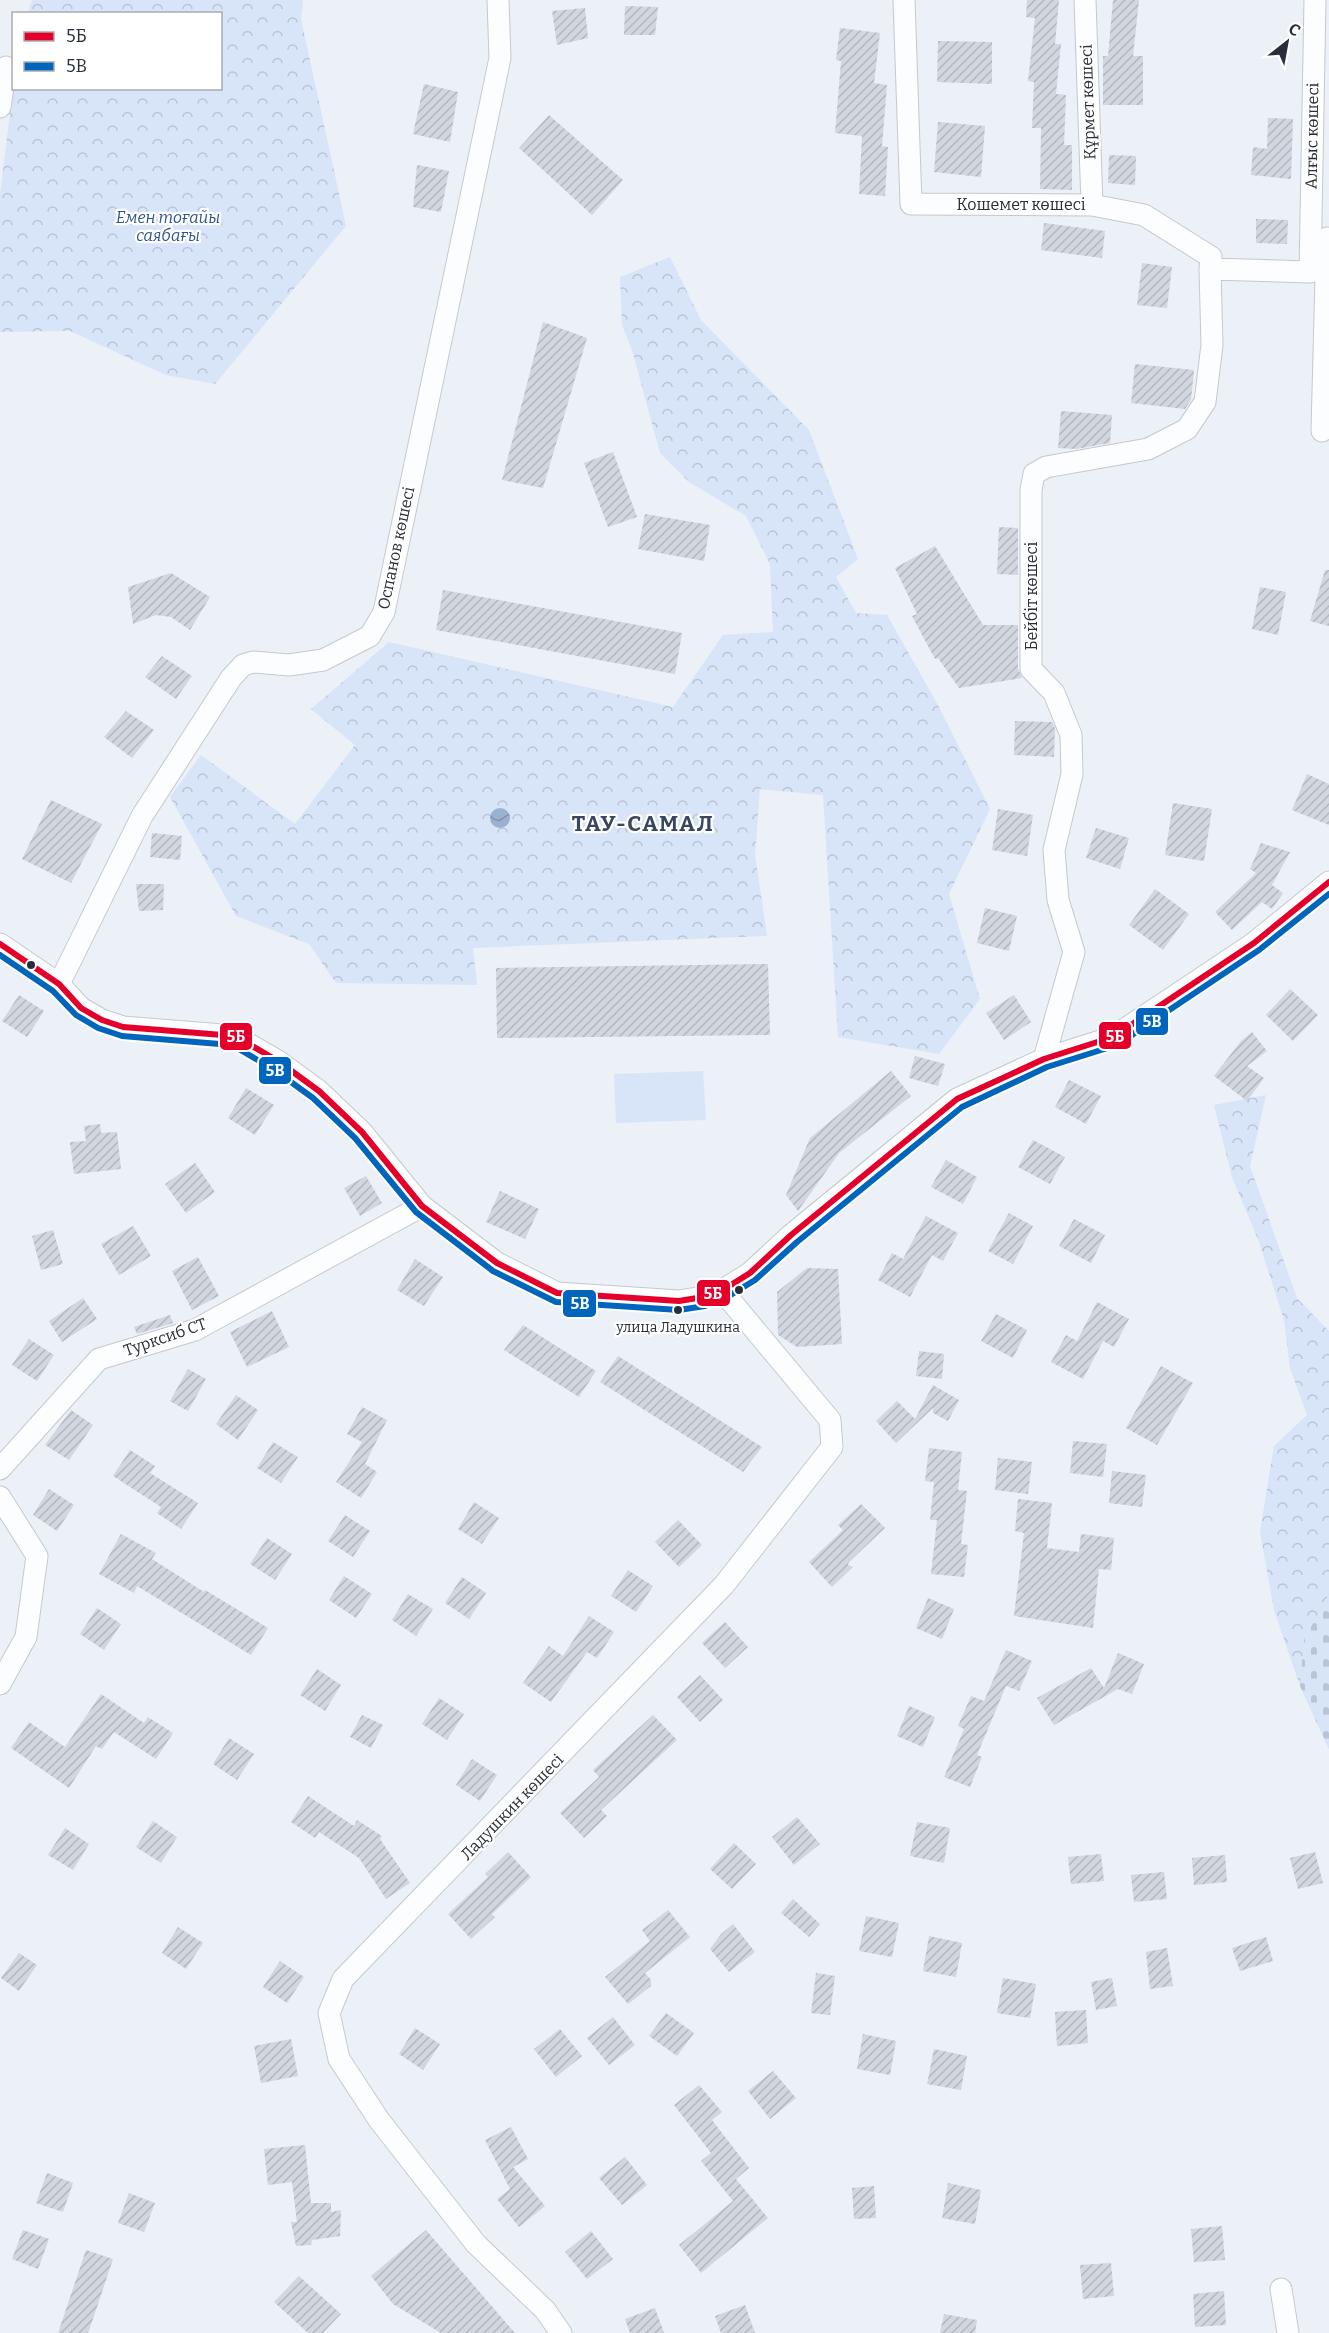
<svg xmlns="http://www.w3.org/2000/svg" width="1329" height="2333" font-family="Bitter,serif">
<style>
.forest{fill:url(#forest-crowns)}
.cemetery{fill:url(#cemetery-stones)}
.pitch{fill:#d8e4f8}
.water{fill:url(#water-waves)}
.building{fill:url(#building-hatch)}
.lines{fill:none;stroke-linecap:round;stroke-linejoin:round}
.minor-casing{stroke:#c4c9d1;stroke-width:23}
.minor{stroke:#fcfdfe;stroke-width:21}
.bus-1-casing{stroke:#fff;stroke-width:10}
.bus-2-casing{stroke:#fff;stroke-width:10}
.bus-1{stroke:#e4002b;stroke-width:6}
.bus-2{stroke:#0065bd;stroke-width:6}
.bus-dot{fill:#282f3a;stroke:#fff;stroke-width:2}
.labels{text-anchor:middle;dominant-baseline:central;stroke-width:4.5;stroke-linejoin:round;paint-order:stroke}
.bus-label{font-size:14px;fill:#282f3a;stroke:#fff}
.street-label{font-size:16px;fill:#282f3a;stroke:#fff}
.park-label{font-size:16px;font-style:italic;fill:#30558e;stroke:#fff}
.district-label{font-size:22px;font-weight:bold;letter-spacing:1.5px;fill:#38475e;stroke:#fff}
.line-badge{stroke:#fff;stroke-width:2}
.badge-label{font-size:16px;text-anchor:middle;font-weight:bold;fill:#fff}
</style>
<defs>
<pattern id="forest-crowns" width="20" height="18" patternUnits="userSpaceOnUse" patternTransform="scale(1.5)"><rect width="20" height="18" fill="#d8e4f8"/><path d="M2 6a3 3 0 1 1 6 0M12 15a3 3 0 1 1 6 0" fill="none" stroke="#b9c4d5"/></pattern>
<pattern id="cemetery-stones" width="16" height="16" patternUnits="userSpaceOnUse" patternTransform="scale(1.5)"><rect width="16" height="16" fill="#d8e4f8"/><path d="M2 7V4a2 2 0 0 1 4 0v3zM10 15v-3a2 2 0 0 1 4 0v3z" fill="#b9c4d5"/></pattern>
<pattern id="water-waves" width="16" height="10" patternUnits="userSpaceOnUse" patternTransform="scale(1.5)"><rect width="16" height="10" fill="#9cb1d1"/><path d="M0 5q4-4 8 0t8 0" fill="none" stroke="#7f90ab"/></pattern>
<pattern id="building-hatch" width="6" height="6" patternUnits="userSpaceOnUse" patternTransform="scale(1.5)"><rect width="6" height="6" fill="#d1d6df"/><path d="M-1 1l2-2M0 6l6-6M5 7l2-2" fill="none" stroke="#b3b8c0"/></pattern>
</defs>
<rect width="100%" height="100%" fill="#ecf0f7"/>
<path class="forest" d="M32 0H303L301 19 346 226 215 384 166 375 70 331 0 332V195L13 88H220V14L28 13Z
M670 257 701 320 809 430 858 559 836 577 856 613 887 615 939 707 990 809 949 894 980 999 939 1054 838 1037 823 795 760 789 755 855 767 936 473 948 477 985 336 983 309 944 236 916 170 797 201 755 295 824 355 745 311 709 389 642 673 707 723 635 773 632 770 564 746 516 689 482 660 453 632 350 622 325 620 277Z
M1266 1095 1250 1166 1297 1298 1329 1331V1749L1300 1686 1274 1610 1260 1532 1274 1446 1307 1415 1290 1368 1284 1320 1259 1242 1232 1177 1214 1105Z"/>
<path class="cemetery" d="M1329 1594V1749L1300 1686 1304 1640Z"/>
<path class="pitch" d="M703 1071 706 1120 616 1123 614 1074Z"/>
<path class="water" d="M490 818a10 10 0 1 1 20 0a10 10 0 1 1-20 0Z"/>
<path class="building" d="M1027 0H1059L1055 44H1061L1056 94 1066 95 1064 145H1072V190L1040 189 1041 128H1032L1034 82 1028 81 1035 18 1026 17Z
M1113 0H1139L1133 56H1143V105H1103V56H1108Z
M625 6 658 7 655 35H624Z
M585 8 588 38 557 45 552 11Z
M840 28 880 33 874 83 887 85 882 146 888 147 885 196 859 194 862 136 835 133 841 61 836 60Z
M938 41 992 42V84L937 82Z
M424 84 458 92 450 142 413 134Z
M549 115 623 180 592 215 519 148Z
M1268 118 1293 119 1291 179 1251 175 1253 147 1267 149Z
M938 122 985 126 981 177 934 172Z
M1109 155 1136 156 1135 185 1108 183Z
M417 165 449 171 441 212 413 207Z
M1256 219 1288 220 1287 244 1256 243Z
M1044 223 1105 231 1102 258 1041 250Z
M1142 263 1172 267 1167 308 1137 305Z
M543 322 587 338 543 488 502 480Z
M1135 364 1194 370 1191 400 1185 409 1131 403Z
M1061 411 1112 415 1110 443 1076 449 1058 448Z
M613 452 637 517 608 527 584 463Z
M645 514 710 525 704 561 638 549Z
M999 527 1018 528V575L997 574Z
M935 546 983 625H1018V669L1022 678 959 688 938 658 935 659 912 616 917 614 895 568Z
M1325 570H1329V626L1310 621Z
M171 573 210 597 190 630 171 617 156 615 133 624 128 587Z
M1260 587 1286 592 1278 635 1252 629Z
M443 590 682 633 675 674 436 630Z
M162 656 192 676 176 699 145 677Z
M126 711 154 730 132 758 104 737Z
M1015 721 1052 722 1055 728 1054 757 1014 755Z
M1307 774 1329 784V825L1292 810Z
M51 800 102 824 71 883 22 859Z
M1173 803 1212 809 1204 861 1165 855Z
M998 809 1033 815 1027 856 992 850Z
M1096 828 1129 838 1120 869 1086 858Z
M152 833 182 836 180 860 150 857Z
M1261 843 1290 852 1272 885 1283 893 1272 909 1262 902 1232 930 1215 912 1256 873 1250 869Z
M136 884H164L163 910 139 911Z
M1155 889 1189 914 1163 950 1129 925Z
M985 908 1017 916 1009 951 977 943Z
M768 964 770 1035 497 1038 496 968Z
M1290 989 1318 1015 1293 1041 1266 1015Z
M19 995 44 1011 27 1037 2 1021Z
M1014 995 1031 1022 1004 1040 986 1013Z
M1252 1032 1267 1051 1247 1066 1264 1078 1247 1101 1214 1076 1241 1041Z
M915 1056 945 1064 938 1086 909 1078Z
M891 1071 911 1096 839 1153 798 1211 786 1195 810 1138Z
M1069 1080 1101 1096 1086 1124 1055 1107Z
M246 1088 274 1105 255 1135 228 1118Z
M100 1124 101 1133 117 1132 121 1169 74 1174 70 1142 86 1141 84 1126Z
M1033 1140 1065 1157 1050 1184 1018 1167Z
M946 1160 977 1177 963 1204 931 1187Z
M195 1163 215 1192 186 1213 165 1184Z
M366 1176 382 1203 360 1216 344 1188Z
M500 1191 539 1209 525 1239 486 1222Z
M1009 1213 1033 1226 1013 1264 988 1251Z
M926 1216 958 1233 943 1261 932 1255 910 1297 878 1280 892 1253 903 1259Z
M1074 1219 1105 1235 1091 1263 1059 1246Z
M133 1226 151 1256 119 1275 101 1244Z
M53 1230 63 1264 41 1270 32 1236Z
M198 1257 219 1296 192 1310 172 1271Z
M415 1259 443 1277 424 1306 397 1290Z
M807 1268 838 1269 842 1344 797 1347 778 1335 777 1292Z
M83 1298 97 1319 62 1342 49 1321Z
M1097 1302 1129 1319 1114 1347 1103 1341 1083 1379 1051 1362 1066 1335 1077 1341Z
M272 1311 289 1347 247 1367 230 1332Z
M996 1314 1027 1330 1013 1358 981 1341Z
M170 1315 173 1323 137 1334 134 1327Z
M523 1325 596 1371 579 1397 504 1350Z
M29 1339 54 1355 37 1381 12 1365Z
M919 1351 944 1354 942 1379 916 1376Z
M618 1356 762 1447 743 1472 600 1382Z
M1161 1366 1193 1383 1157 1445 1126 1428Z
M188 1369 206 1379 188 1411 170 1401Z
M933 1385 959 1400 948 1421 933 1413V1408L896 1443 876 1421 897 1401 915 1419Z
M236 1395 258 1410 238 1440 216 1424Z
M362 1407 387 1420 365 1464 377 1472 361 1498 336 1482 362 1442 347 1434Z
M71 1410 93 1425 69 1460 45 1445Z
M1073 1441 1107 1444 1103 1477 1070 1473Z
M273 1442 298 1457 281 1483 257 1468Z
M929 1448 962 1452 958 1490 967 1491 961 1544 968 1545 964 1577 931 1574 937 1520H930L934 1482 925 1481Z
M130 1450 155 1466 150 1473 198 1503 181 1529 157 1513 161 1507 113 1476Z
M998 1458 1032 1462 1028 1494 995 1490Z
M1112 1471 1146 1475 1142 1507 1109 1503Z
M49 1489 74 1505 57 1531 33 1515Z
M1018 1499 1052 1503 1047 1548 1079 1552 1081 1534 1114 1538 1111 1570 1099 1569 1093 1628 1014 1616 1024 1533 1015 1531Z
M474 1502 499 1518 482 1544 458 1529Z
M861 1504 885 1528 849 1562 848 1565 853 1567 832 1587 809 1562 843 1530 838 1525Z
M345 1515 370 1531 353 1557 328 1541Z
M678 1520 702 1545 679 1567 655 1542Z
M121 1534 156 1553 152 1559 204 1592 205 1590 268 1628 251 1655 137 1586 134 1593 99 1574Z
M267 1538 292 1554 275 1580 250 1564Z
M628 1570 653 1586 636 1612 611 1596Z
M344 1576 372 1594 356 1618 329 1600Z
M462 1577 486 1593 469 1619 445 1603Z
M408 1594 433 1609 416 1636 392 1620Z
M928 1598 954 1609 942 1639 916 1628Z
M97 1608 121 1624 104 1650 80 1634Z
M589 1616 614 1632 597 1658 587 1652 551 1702 523 1683 549 1646 563 1656Z
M725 1622 748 1647 725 1668 702 1643Z
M1006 1650 1032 1661 1019 1691 1006 1686 977 1755 982 1757 970 1787 944 1777 964 1729 958 1726 971 1696 984 1701Z
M1118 1653 1144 1664 1132 1694 1118 1689 1054 1725 1037 1698 1091 1668 1104 1688Z
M317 1669 341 1685 325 1711 300 1695Z
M700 1675 723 1700 700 1722 677 1697Z
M101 1694 144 1723 148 1717 173 1733 156 1759 114 1732 102 1749 96 1746 69 1788 11 1748 29 1722 65 1747Z
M439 1698 464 1714 447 1740 422 1724Z
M909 1706 935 1717 923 1747 897 1736Z
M362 1715 383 1725 371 1748 350 1737Z
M653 1715 677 1740 601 1810 607 1816 584 1838 560 1813 599 1777 593 1770Z
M229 1738 254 1754 237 1780 213 1764Z
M472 1759 497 1775 480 1801 456 1785Z
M308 1796 354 1826 357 1820 382 1836 380 1839 410 1883 386 1899 359 1858 319 1832 315 1838 291 1822Z
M797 1817 820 1844 794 1865 772 1837Z
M153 1821 177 1837 161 1863 136 1847Z
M917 1822 950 1828 944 1863 910 1856Z
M65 1828 89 1844 73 1870 48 1855Z
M734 1843 756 1864 732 1889 710 1869Z
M508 1852 531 1877 492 1914 495 1917 471 1939 448 1914 488 1877 485 1874Z
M1315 1852 1323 1883 1298 1889 1290 1858Z
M1101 1854 1104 1881 1071 1884 1068 1857Z
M1225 1855 1227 1882 1194 1885 1192 1858Z
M1164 1872 1167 1899 1134 1902 1131 1875Z
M793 1899 820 1924 809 1937 781 1913Z
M668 1910 690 1937 645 1973 651 1980V1986L628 2004 605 1977 650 1941 642 1930Z
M866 1916 899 1923 892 1957 859 1951Z
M733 1924 755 1952 729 1972 710 1949 721 1934Z
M178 1927 203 1943 186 1969 162 1953Z
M929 1936 962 1943 956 1977 923 1971Z
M1266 1937 1273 1961 1240 1971 1232 1948Z
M1167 1948 1173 1986 1150 1989 1146 1952Z
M19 1953 37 1965 19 1991 1 1978Z
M280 1961 304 1977 287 2003 263 1987Z
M816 1973 835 1976 830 2015 811 2013Z
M1003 1978 1036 1984 1030 2018 997 2013Z
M1112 1978 1117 2006 1096 2010 1091 1982Z
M1086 2010 1088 2043 1057 2046 1055 2012Z
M666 2013 694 2033 677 2056 649 2036Z
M613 2017 635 2045 609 2065 587 2038Z
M415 2028 440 2044 423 2070 399 2054Z
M560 2029 582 2056 556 2077 534 2049Z
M863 2034 896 2041 890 2075 857 2069Z
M291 2039 298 2076 261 2083 254 2046Z
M934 2049 967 2056 961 2090 927 2084Z
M773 2071 796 2098 770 2119 748 2091Z
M699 2085 722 2112 712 2120 749 2168 736 2179 768 2218 701 2273 679 2245 733 2201 701 2161 711 2153 674 2105Z
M511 2127 528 2159 513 2167 545 2206 519 2227 497 2199 510 2189 485 2140Z
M305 2145 311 2203H331V2212L341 2210 340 2236 312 2240 311 2245 296 2246 291 2222H297L292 2182 268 2185 264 2149Z
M625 2157 647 2185 622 2205 599 2178Z
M47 2173 73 2183 63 2212 36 2203Z
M948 2183 981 2190 975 2224 942 2218Z
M874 2186 876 2218 854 2219 852 2188Z
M129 2193 155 2203 144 2232 118 2223Z
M1222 2226 1225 2260 1194 2262 1191 2229Z
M23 2230 49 2239 38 2269 12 2259Z
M426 2230 515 2333H441L393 2304 371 2276Z
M591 2231 613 2259 587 2279 565 2252Z
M86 2250 113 2259 96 2310 88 2333H58Z
M1111 2263 1114 2296 1083 2299 1080 2265Z
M299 2276 341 2314 323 2333H308L274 2302Z
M1224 2291 1226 2325 1195 2327 1193 2294Z
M745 2305 755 2333H721L715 2316Z
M655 2308 664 2333H630L625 2319Z
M944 2314 977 2320 975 2333H940Z"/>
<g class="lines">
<g class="minor-casing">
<path id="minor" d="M904 0 911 204 1092 205 1144 215 1211 257 1210 269 1310 272 1315 0
M1085 0 1092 205
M0 107 6 67
M1322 431 1327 238
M0 944 59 984 81 1008 102 1020 123 1027 235 1036 278 1061 319 1091 362 1132 422 1206 497 1263 557 1293 679 1301 703 1297 726 1288 750 1273 791 1235 957 1099 1044 1059 1113 1037 1254 943 1329 882
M59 984 142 816 231 678 243 665 253 662 289 665 323 660 370 636 384 612 500 58 498 0
M1044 1059 1074 952 1058 900 1054 850 1072 774 1071 735 1054 693 1031 669V490L1034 474 1046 467 1148 449 1187 429 1205 402 1212 345 1210 269
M0 1469 99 1359 195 1330 422 1206
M0 1497 37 1556 26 1637 0 1684
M1281 2289 1288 2333
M561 2333 545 2310 476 2244 379 2120 339 2059 329 2013 343 1979 724 1585 832 1447 830 1420 730 1300 726 1288"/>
</g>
<use href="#minor" class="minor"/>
<g class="bus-1-casing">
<path id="bus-1" d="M0 944 59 984 81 1008 102 1020 123 1027 235 1036 278 1061 319 1091 362 1132 422 1206 497 1263 557 1293 679 1301 703 1297 726 1288 750 1273 791 1235 957 1099 1044 1059 1113 1037 1254 943 1329 882"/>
</g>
<g class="bus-2-casing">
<path id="bus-2" d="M0 955 53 991 76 1015 98 1028 122 1036 232 1045 273 1069 313 1098 355 1138 416 1212 493 1271 556 1302 679 1310 705 1306 729 1296 755 1280 797 1242 962 1107 1047 1067 1117 1045 1259 950 1329 894"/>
</g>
<use href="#bus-1" class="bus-1"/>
<use href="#bus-2" class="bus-2"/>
</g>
<g class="bus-dot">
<circle cx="31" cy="965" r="5"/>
<circle cx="739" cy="1290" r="5"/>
<circle cx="678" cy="1310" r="5"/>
</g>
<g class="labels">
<g class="bus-label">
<text x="678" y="1327">улица Ладушкина</text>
</g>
<g class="street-label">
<text transform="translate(1088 102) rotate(-92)">Құрмет көшесі</text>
<text transform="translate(1312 136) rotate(-89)">Алғыс көшесі</text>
<text x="1021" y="204">Кошемет көшесі</text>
<text transform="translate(396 548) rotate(-78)">Оспанов көшесі</text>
<text transform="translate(1031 596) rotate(-90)">Бейбіт көшесі</text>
<text transform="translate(165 1337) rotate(-19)">Турксиб СТ</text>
<text transform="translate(512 1807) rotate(-46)">Ладушкин көшесі</text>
</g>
<g class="park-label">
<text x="168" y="217">Емен тоғайы<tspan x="168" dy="18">саябағы</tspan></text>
</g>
<g class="district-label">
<text x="643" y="823">ТАУ-САМАЛ</text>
</g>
</g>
<g class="line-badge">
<rect x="1135" y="1007" width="34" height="29" rx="6" fill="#0065bd"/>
<rect x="1098" y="1021" width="34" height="29" rx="6" fill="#e4002b"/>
<rect x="219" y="1022" width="34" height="29" rx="6" fill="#e4002b"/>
<rect x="258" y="1056" width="34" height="29" rx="6" fill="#0065bd"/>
<rect x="696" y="1279" width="35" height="28" rx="6" fill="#e4002b"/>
<rect x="562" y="1289" width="35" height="29" rx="6" fill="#0065bd"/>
</g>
<g class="badge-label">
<text x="1152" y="1027">5В</text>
<text x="1115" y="1042">5Б</text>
<text x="236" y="1042">5Б</text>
<text x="275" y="1076">5В</text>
<text x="713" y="1299">5Б</text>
<text x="580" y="1309">5В</text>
</g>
<rect x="12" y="12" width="210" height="78" fill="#ffffff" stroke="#a9acb0" stroke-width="1.5"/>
<rect x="24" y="32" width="30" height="9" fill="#e4002b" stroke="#a9acb0" stroke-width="1.5"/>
<text x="66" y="42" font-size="18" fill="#282f3a">5Б</text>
<rect x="24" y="62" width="30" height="9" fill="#0065bd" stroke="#a9acb0" stroke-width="1.5"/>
<text x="66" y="72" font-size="18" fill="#282f3a">5В</text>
<g transform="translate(1287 42) rotate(31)" stroke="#ffffff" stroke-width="4.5" paint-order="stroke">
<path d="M0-4.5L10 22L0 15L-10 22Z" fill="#282f3a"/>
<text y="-9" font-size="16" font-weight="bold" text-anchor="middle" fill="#282f3a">С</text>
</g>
</svg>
